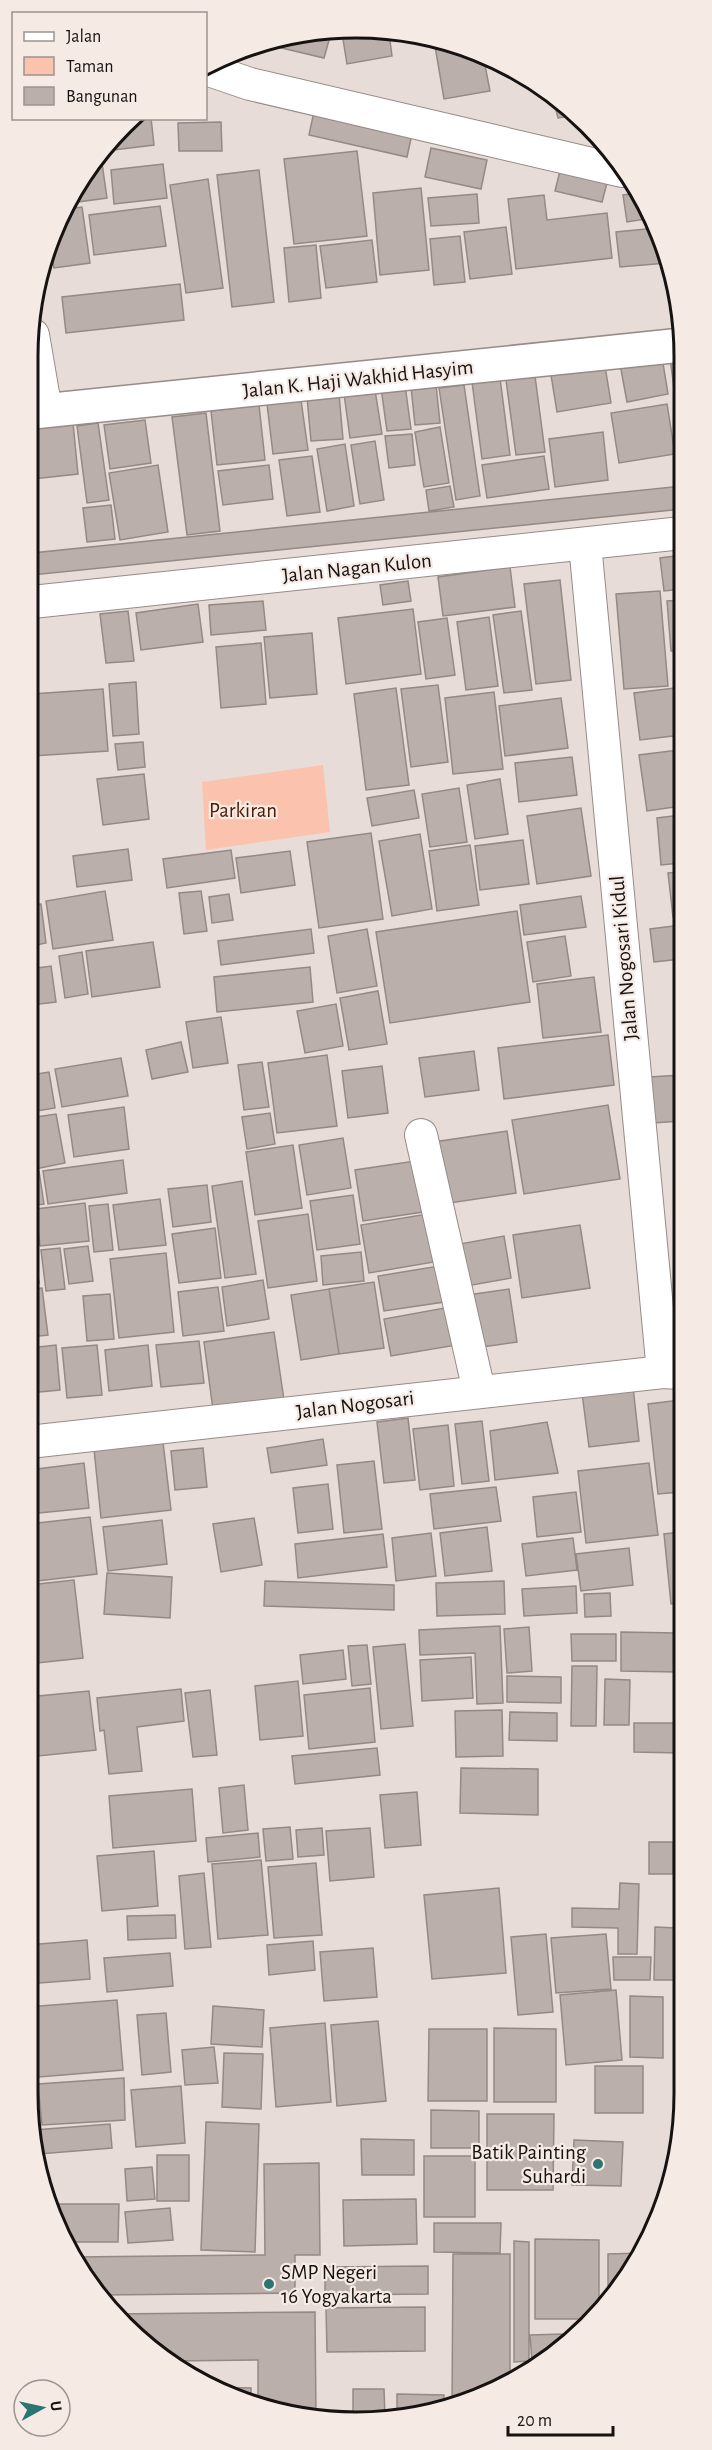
<svg xmlns="http://www.w3.org/2000/svg" width="712" height="2450" font-family="'Alegreya Sans',sans-serif">
<style>
.green{fill:#fbc3ae}
.building{fill:#bbafab;stroke:#948985;stroke-width:1.5}
.lines{fill:none;stroke-linecap:round;stroke-linejoin:round}
.minor-casing{stroke:#968b87;stroke-width:34}
.secondary-casing{stroke:#968b87;stroke-width:36}
.minor{stroke:#fff;stroke-width:32}
.secondary{stroke:#fff;stroke-width:33}
.poi-dot{fill:#2b7572;stroke:#f6eae5;stroke-width:2}
.labels{text-anchor:middle;dominant-baseline:central;stroke-width:4.5;stroke-linejoin:round;paint-order:stroke}
.street-label{font-size:21px;fill:#161211;stroke:#f6eae5}
.park-label{font-size:21px;fill:#501a01;stroke:#f6eae5}
.poi-label{font-size:21px;fill:#161211;stroke:#f6eae5;text-anchor:end}
.rim{fill:none;stroke:#161211;stroke-width:3}
</style>
<rect width="100%" height="100%" fill="#e8dcd8"/>
<path class="green" d="M323 765 330 832 206 850 202 782Z"/>
<path class="building" d="M291 33H331L324 58 265 44Z
M342 33H389L392 56 347 64Z
M449 43 483 55 490 91 444 99 435 46Z
M490 57 502 61 508 65 491 67Z
M527 79 537 86 528 88Z
M553 98 577 115 558 118Z
M315 107 413 129 407 157 309 135Z
M137 118H151L154 145 105 151Z
M221 122 222 151H179L178 123Z
M431 148 487 160 481 189 425 177Z
M357 151 367 236 294 244 284 159Z
M102 163 107 198 70 203 82 174 91 165Z
M163 164 167 198 114 204 111 170Z
M561 167 608 179 602 202 555 191Z
M259 170 274 302 232 307 217 175Z
M208 179 223 288 186 293 170 185Z
M421 188 429 270 380 275 373 193Z
M639 193 651 211 653 218 627 222 623 195Z
M477 194 479 223 431 226 428 198Z
M544 195 547 220 607 213 612 258 516 269 508 199Z
M160 206 166 246 94 255 89 215Z
M82 207 90 263 54 268 51 250 68 209Z
M506 227 512 274 470 279 464 232Z
M656 228 667 263 620 267 616 232Z
M460 236 465 282 434 285 430 239Z
M372 240 377 282 326 288 320 246Z
M316 245 321 298 289 302 284 248Z
M180 284 184 320 66 333 62 297Z
M682 356V395L675 396 670 358Z
M662 357 668 394 627 402 620 364Z
M605 366 611 403 557 412 551 375Z
M535 376 545 452 516 455 506 380Z
M500 378 510 455 482 459 472 382Z
M405 385 411 429 387 431 381 388Z
M436 385 440 423 415 425 411 387Z
M464 385 480 496 456 500 439 388Z
M375 390 382 434 350 438 344 394Z
M339 394 343 439 311 441 307 397Z
M301 400 308 450 273 454 267 404Z
M682 400V456L674 401Z
M667 404 675 454 619 463 611 413Z
M259 405 265 460 217 465 211 411Z
M206 413 220 531 187 535 172 417Z
M145 420 151 463 110 469 104 425Z
M73 423 78 474 33 479V427Z
M98 423 109 500 87 503 77 426Z
M440 427 449 483 424 487 415 432Z
M603 432 608 480 555 487 549 439Z
M412 434 415 465 389 468 385 436Z
M375 441 384 500 360 504 351 445Z
M345 444 354 506 327 511 317 449Z
M312 456 320 512 287 516 279 460Z
M544 456 549 489 487 498 482 465Z
M158 465 168 532 120 540 109 473Z
M269 465 273 499 223 505 218 471Z
M450 486 454 507 429 511 426 490Z
M682 486V509L32 575V553Z
M111 505 115 539 87 542 83 508Z
M682 555V589L664 591 660 558Z
M510 567 515 607 443 616 438 577Z
M560 580 571 680 536 684 524 584Z
M408 581 411 601 383 605 380 585Z
M660 591 668 686 624 689 616 594Z
M682 600V651H671L667 601Z
M263 601 266 630 211 635 209 605Z
M198 604 203 642 141 650 136 613Z
M413 609 421 674 346 684 338 618Z
M128 611 134 661 106 663 100 614Z
M521 611 532 690 504 693 493 615Z
M489 617 498 686 466 690 457 622Z
M447 618 455 675 426 679 418 622Z
M312 633 317 694 270 698 264 637Z
M261 643 266 704 221 708 216 647Z
M136 682 139 734 113 736 109 684Z
M438 685 448 762 411 767 401 689Z
M682 687 681 735 640 740 634 693Z
M396 688 409 785 366 790 354 694Z
M103 689 108 751 32 756V694Z
M494 692 503 769 453 774 445 698Z
M561 698 568 748 505 756 499 706Z
M143 742 145 767 118 770 115 744Z
M678 750 681 775V806L647 811 639 755Z
M572 757 577 795 519 802 515 763Z
M144 774 149 819 103 825 97 779Z
M500 779 508 834 475 839 467 785Z
M459 788 467 842 430 847 422 794Z
M414 790 419 818 372 826 367 798Z
M581 808 591 876 537 884 527 816Z
M681 815V863L661 865 657 818Z
M371 833 383 919 319 928 307 842Z
M420 834 432 909 392 916 379 841Z
M523 840 529 884 480 890 475 846Z
M470 845 479 905 437 911 429 851Z
M128 849 132 880 77 887 73 856Z
M231 850 235 878 167 888 163 859Z
M290 851 295 885 241 893 236 858Z
M681 872V916L673 917 668 873Z
M105 891 113 940 53 949 46 901Z
M201 891 207 931 184 934 179 893Z
M229 894 233 920 212 923 209 897Z
M581 896 586 927 524 935 520 905Z
M41 904 46 943 31 946V905Z
M517 911 530 1002 390 1023 376 932Z
M681 925V959L654 962 650 929Z
M311 929 314 953 221 965 218 941Z
M367 929 377 986 337 993 328 936Z
M565 936 571 976 533 982 527 942Z
M153 942 160 987 92 997 86 951Z
M82 952 88 994 65 998 59 956Z
M51 966 56 1002 31 1005V969Z
M310 967 313 1002 217 1012 214 977Z
M594 977 601 1032 543 1038 537 984Z
M681 981V1007L676 982Z
M378 991 387 1044 349 1050 340 998Z
M336 1004 343 1046 305 1053 297 1011Z
M221 1017 228 1063 193 1068 186 1022Z
M681 1026V1072L675 1027Z
M608 1035 614 1085 504 1099 498 1048Z
M181 1042 188 1072 152 1079 146 1050Z
M474 1051 479 1090 425 1097 419 1058Z
M327 1055 337 1126 277 1133 268 1063Z
M121 1058 128 1096 62 1107 55 1069Z
M262 1062 269 1107 244 1110 238 1065Z
M382 1066 388 1113 348 1118 342 1071Z
M49 1072 55 1108 30 1112 31 1075Z
M681 1075V1121L653 1123 650 1077Z
M608 1105 620 1179 524 1194 512 1120Z
M124 1107 129 1149 74 1157 68 1115Z
M270 1113 275 1144 247 1149 242 1117Z
M56 1114 65 1163 30 1170V1118Z
M678 1125H681V1172L677 1171Z
M507 1131 516 1193 443 1204 434 1142Z
M343 1138 351 1188 307 1195 299 1145Z
M293 1145 302 1208 255 1215 246 1152Z
M123 1160 127 1193 48 1204 43 1171Z
M415 1161 423 1212 363 1221 355 1170Z
M39 1171 44 1204 30 1206V1172Z
M242 1181 256 1274 225 1278 212 1186Z
M207 1185 211 1222 173 1227 168 1189Z
M353 1195 360 1244 317 1250 310 1201Z
M160 1199 166 1245 119 1250 113 1205Z
M85 1203 89 1241 40 1246 36 1209Z
M108 1204 113 1250 94 1252 89 1206Z
M308 1214 317 1281 268 1288 258 1221Z
M427 1214 434 1262 369 1273 361 1225Z
M30 1219 39 1283 30 1284Z
M580 1225 590 1288 522 1298 513 1235Z
M215 1228 221 1278 179 1283 172 1234Z
M504 1236 511 1278 461 1287 454 1245Z
M88 1246 93 1281 69 1284 64 1249Z
M60 1248 65 1289 46 1291 41 1250Z
M361 1252 364 1281 323 1285 321 1256Z
M166 1253 174 1332 119 1338 110 1259Z
M439 1266 444 1302 384 1311 378 1276Z
M263 1280 269 1319 227 1326 222 1287Z
M374 1282 384 1348 339 1354 329 1289Z
M218 1287 224 1331 183 1336 178 1292Z
M42 1288 48 1335 30 1337V1289Z
M329 1289 339 1354 301 1360 291 1295Z
M509 1289 517 1342 476 1348 468 1295Z
M110 1294 114 1339 87 1341 83 1296Z
M450 1307 457 1345 391 1356 384 1319Z
M274 1332 284 1400 213 1410 204 1342Z
M199 1341 204 1383 161 1387 156 1345Z
M56 1345 60 1390 29 1393 30 1348Z
M97 1345 102 1395 67 1398 62 1348Z
M148 1345 152 1386 109 1391 105 1350Z
M633 1387 639 1441 589 1447 582 1393Z
M680 1400V1492L658 1494 648 1404Z
M408 1418 415 1480 384 1483 377 1422Z
M482 1421 489 1481 462 1484 455 1424Z
M547 1422 558 1473 495 1480 490 1431Z
M448 1425 454 1486 420 1490 413 1429Z
M323 1439 327 1465 271 1473 267 1448Z
M163 1442 171 1510 101 1518 94 1449Z
M203 1448 207 1487 175 1490 171 1451Z
M374 1461 382 1529 344 1533 337 1465Z
M84 1463 89 1508 29 1514V1470Z
M649 1463 658 1535 586 1543 578 1471Z
M328 1484 333 1529 298 1533 293 1488Z
M496 1487 501 1521 434 1529 430 1494Z
M576 1492 581 1532 537 1537 533 1497Z
M90 1517 97 1574 29 1582V1524Z
M254 1518 262 1565 221 1572 213 1524Z
M162 1520 167 1564 108 1571 103 1527Z
M487 1527 492 1571 445 1576 440 1533Z
M680 1532V1603L671 1604 664 1534Z
M431 1533 436 1576 396 1581 392 1538Z
M383 1534 387 1567 298 1578 295 1544Z
M573 1538 577 1570 526 1576 522 1544Z
M629 1548 633 1585 581 1591 576 1554Z
M107 1573 172 1577 170 1618 104 1614Z
M74 1580 83 1658 28 1664 29 1585Z
M265 1581 394 1585V1610L264 1606Z
M504 1581 505 1614 437 1616 436 1583Z
M576 1586 577 1613 524 1616 522 1589Z
M610 1593 611 1616 585 1617 584 1594Z
M500 1626 503 1703 477 1704 475 1653 420 1655 419 1630Z
M529 1627 532 1671 507 1673 504 1629Z
M621 1632 677 1633 676 1672 621 1671Z
M571 1634H616V1661H572Z
M405 1644 413 1726 381 1729 373 1647Z
M367 1645 371 1684 352 1686 348 1646Z
M343 1650 346 1679 303 1684 300 1655Z
M471 1657 473 1698 422 1701 420 1660Z
M572 1666H597L596 1726H571Z
M507 1676 561 1677V1703L507 1702Z
M605 1679 630 1680 629 1725H604Z
M298 1681 303 1736 260 1740 255 1686Z
M370 1688 375 1742 309 1749 304 1695Z
M181 1689 184 1721 137 1727 142 1771 109 1774 104 1730 100 1731 97 1698Z
M210 1690 217 1755 193 1757 185 1693Z
M89 1691 96 1750 28 1757V1697Z
M502 1710 503 1756 456 1757 455 1711Z
M510 1712 557 1713V1741L509 1740Z
M634 1723H680V1753L634 1752Z
M377 1748 380 1775 295 1784 292 1756Z
M461 1768 538 1769V1815L460 1813Z
M244 1785 248 1830 223 1833 219 1788Z
M192 1789 196 1841 113 1848 109 1796Z
M417 1792 421 1845 385 1848 380 1795Z
M290 1827 293 1859 266 1861 263 1829Z
M322 1828 324 1855 298 1857 296 1830Z
M370 1828 374 1877 330 1881 326 1831Z
M258 1833 260 1857 208 1862 206 1838Z
M649 1842H673V1874H649Z
M154 1851 158 1906 102 1911 97 1856Z
M261 1860 268 1935 218 1939 212 1864Z
M316 1863 322 1935 274 1938 268 1867Z
M204 1873 211 1947 185 1949 179 1876Z
M620 1883 639 1884 637 1954H618V1928L572 1927V1908L619 1909Z
M499 1888 506 1973 432 1979 424 1895Z
M175 1915 176 1938 128 1940 127 1916Z
M655 1927 676 1928 675 1980H654Z
M546 1934 553 2012 518 2015 511 1937Z
M606 1934 611 1989 556 1993 551 1938Z
M87 1940 90 1979 27 1984 28 1945Z
M313 1941 315 1970 269 1975 267 1945Z
M373 1948 377 1997 324 2001 320 1952Z
M170 1953 173 1986 107 1992 104 1958Z
M613 1957H651L650 1980H614Z
M616 1990 622 2060 566 2065 560 1995Z
M630 1996 663 1997V2058L630 2057Z
M117 2000 123 2070 27 2078V2007Z
M213 2006 264 2010 262 2047 211 2044Z
M166 2013 171 2072 142 2075 137 2015Z
M378 2021 386 2101 337 2106 331 2025Z
M325 2023 331 2102 276 2107 270 2028Z
M494 2028 556 2029V2102H494Z
M429 2029H487V2101H428Z
M214 2047 218 2083 185 2085 182 2050Z
M224 2053 263 2054 261 2109 222 2107Z
M595 2066H643V2113H595Z
M124 2078 125 2120 42 2125 38 2084Z
M181 2086 185 2143 136 2147 131 2090Z
M431 2110 479 2111V2148H431Z
M487 2114H554L553 2190H487Z
M206 2122 259 2124 255 2252 201 2250Z
M110 2124 112 2148 39 2154 34 2130Z
M361 2139 414 2140V2175H362Z
M574 2140 623 2142 621 2186 572 2185Z
M157 2155H189V2201H157Z
M424 2156H475V2217H424Z
M319 2163 320 2255H295V2293L99 2295 75 2257 265 2255 264 2164Z
M152 2167 155 2199 127 2201 125 2169Z
M416 2199 417 2244 344 2246 343 2200Z
M49 2204H119L118 2242H66L52 2220Z
M170 2208 173 2240 128 2243 125 2212Z
M434 2223H501L500 2253 434 2252Z
M535 2239 599 2240V2307L588 2319H535Z
M514 2241 529 2242V2361L514 2362Z
M643 2253 641 2259 612 2291H608V2254Z
M453 2254H510V2378L452 2406Z
M428 2266V2294L325 2295V2267Z
M425 2307V2351L327 2352 326 2308Z
M315 2312 316 2417 258 2402V2360L173 2361 113 2314Z
M564 2334 565 2346 557 2355 546 2360 532 2361 530 2335Z
M208 2387 251 2388V2400L210 2389Z
M353 2389H384L385 2417 353 2420Z
M397 2394 444 2395V2410L397 2416Z"/>
<g class="lines">
<g class="minor-casing">
<path id="minor" d="M206 69 250 84 622 171
M33 335 46 411
M585 544 663 1372
M32 602 682 533
M421 1135 479 1391
M29 1442 663 1372 680 1373"/>
</g>
<g class="secondary-casing">
<path id="secondary" d="M33 412 682 345"/>
</g>
<use href="#minor" class="minor"/>
<use href="#secondary" class="secondary"/>
</g>
<g class="poi-dot">
<circle cx="598" cy="2164" r="6"/>
<circle cx="269" cy="2284" r="6"/>
</g>
<g class="labels">
<g class="street-label">
<text transform="translate(358 379) rotate(-6)">Jalan K. Haji Wakhid Hasyim</text>
<text transform="translate(357 568) rotate(-6)">Jalan Nagan Kulon</text>
<text transform="translate(624 958) rotate(-95)">Jalan Nogosari Kidul</text>
<text transform="translate(355 1405) rotate(-7)">Jalan Nogosari</text>
</g>
<g class="park-label">
<text x="243" y="810">Parkiran</text>
</g>
<g class="poi-label">
<text x="586" y="2152">Batik Painting<tspan x="586" dy="24">Suhardi</tspan></text>
<text x="281" y="2272" text-anchor="start">SMP Negeri<tspan x="281" dy="24">16 Yogyakarta</tspan></text>
</g>
</g>
<path d="M0 0H712V2450H0ZM356 38H356A318 318 0 0 1 674 356V2094A318 318 0 0 1 356 2412H356A318 318 0 0 1 38 2094V356A318 318 0 0 1 356 38Z" fill="#f6eae5" fill-rule="evenodd"/>
<path class="rim" d="M356 38H356A318 318 0 0 1 674 356V2094A318 318 0 0 1 356 2412H356A318 318 0 0 1 38 2094V356A318 318 0 0 1 356 38Z"/>
<rect x="12" y="12" width="195" height="108" fill="#f6eae5" stroke="#9c9490" stroke-width="1.5"/>
<rect x="24" y="32" width="30" height="9" fill="#ffffff" stroke="#9c9490" stroke-width="1.5"/>
<text x="66" y="42" font-size="18" fill="#161211">Jalan</text>
<rect x="24" y="57" width="30" height="18" fill="#fbc3ae" stroke="#9c9490" stroke-width="1.5"/>
<text x="66" y="72" font-size="18" fill="#161211">Taman</text>
<rect x="24" y="87" width="30" height="18" fill="#bbafab" stroke="#9c9490" stroke-width="1.5"/>
<text x="66" y="102" font-size="18" fill="#161211">Bangunan</text>
<g transform="translate(42 2408) rotate(82)"><circle r="28" fill="#f6eae5" stroke="#9c9490" stroke-width="1.5"/>
<path d="M0-4.5L10 22L0 15L-10 22Z" fill="#2b7572"/>
<text y="-9" font-size="16" font-weight="bold" text-anchor="middle" fill="#161211">U</text>
</g>
<path d="M508 2426v9h105v-9" fill="none" stroke="#161211" stroke-width="3"/>
<text x="517" y="2426" font-size="18" fill="#161211" stroke="#f6eae5" stroke-width="4.5" paint-order="stroke">20 m</text>
</svg>
